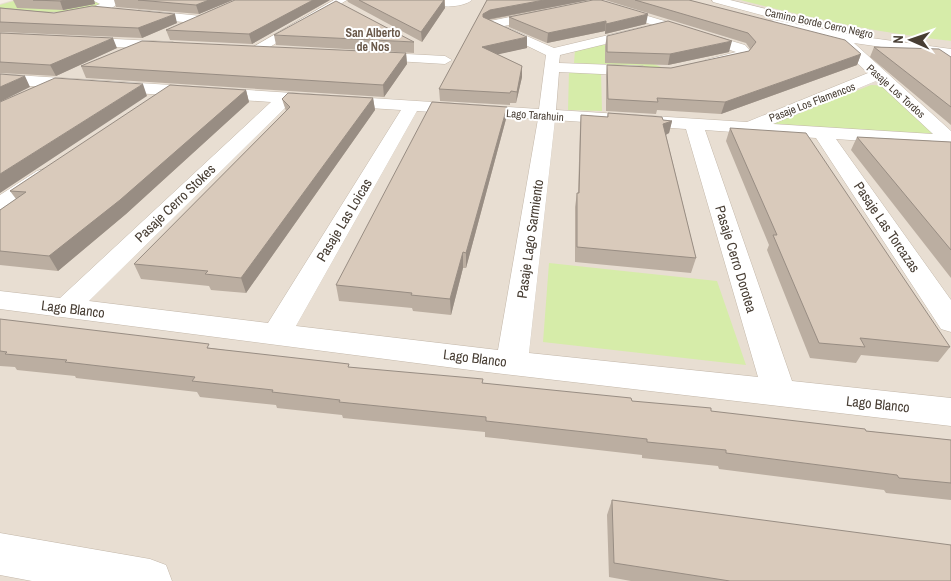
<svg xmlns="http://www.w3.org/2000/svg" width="951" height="581" font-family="'Archivo Narrow',sans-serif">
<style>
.residential{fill:#e8ded2}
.green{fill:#d6eca9}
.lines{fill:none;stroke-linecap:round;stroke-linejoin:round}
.minor-casing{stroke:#c3b7a9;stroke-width:1}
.minor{fill:#fff;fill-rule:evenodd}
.wall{fill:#bbaea1}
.shaded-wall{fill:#988d83}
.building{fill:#d9cabb;stroke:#988d83}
.labels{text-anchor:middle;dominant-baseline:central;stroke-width:4;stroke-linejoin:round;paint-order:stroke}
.far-street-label{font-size:11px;fill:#473d33;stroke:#fff}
.far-neighbourhood-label{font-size:12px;font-weight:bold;fill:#6a594a;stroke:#fff}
.street-label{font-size:14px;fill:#473d33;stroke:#fff}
</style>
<rect width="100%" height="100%" fill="#f4ede4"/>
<path class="residential" d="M13 0H740L951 41V581H0V4Z"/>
<path class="green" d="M17 0 113 2 71 17 0 12V5Z
M740 0H951V41C878 33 811 18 740 0Z
M602 44 664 68 574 63 575 50Z
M569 71 601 73 602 111 568 110Z
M871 85 888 86 939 136 770 125Z
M549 263 717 281 746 365 543 342Z"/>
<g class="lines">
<g class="minor-casing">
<path id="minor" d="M92 0H117L119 2C96 27 30 18 0 16V8C33 11 69 18 100 4Z
M334 0H347L260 53 255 54 248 50Z
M426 0H472C463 8 434 9 426 0Z
M712 0H730L799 17 801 20 795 24 713 2Z
M611 5 745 45 751 52 745 60 710 67 705 66 703 63 705 60 736 52 607 10 605 8Z
M139 10 202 16 208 20 202 24 135 17 133 14Z
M545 10 549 11V17L504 26 554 48 642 27 648 31 647 34 560 55 559 63 643 66 651 71 643 76 559 72 556 110 747 122 868 73 843 50 840 40 770 27 768 24 770 21 774 20 864 37 951 49V57L854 43 951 131V147L836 139 951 300V332L941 329 816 138 705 130 792 381 951 398V426L478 371 0 309V291L60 298 271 102 0 84V74L539 109 546 55 484 25 490 21ZM876 81 933 134 773 124ZM290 103 401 110 268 323 89 301ZM417 111 538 119 498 350 296 326ZM555 120 686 129 758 377 529 353Z
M0 33 173 42 180 46 173 50 0 41Z
M368 52 445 56 452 60 445 64 363 59 361 56Z
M44 169 51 171 54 175 51 179 8 210 0 212V195L37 171Z
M0 533 150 559 166 565 172 581H32L0 575Z"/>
</g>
<use href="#minor" class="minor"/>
</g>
<path class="wall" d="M13 0H94L95 4 63 10 17 8Z
M114 0H233L199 14 116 7Z
M330 0 252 44 170 40 166 30Z
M347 0H445V8L422 42 348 2Z
M487 0H589L489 20 527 48 497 54 522 66V77L516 103H510V105L440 101 439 89Z
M605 0H689L861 54 857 65 721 114 657 110 656 114 606 111V76L607 65 671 68 749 51 750 49 746 43Z
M0 8 54 13 177 23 142 38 0 32Z
M509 17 646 24 605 34V31L547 43 509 27Z
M0 33 117 48 56 76 0 73Z
M274 35 414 42V53L276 45Z
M607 36 729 52 668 65 605 63V46Z
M874 47 951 57V125L870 57Z
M406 53 407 64 384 97 86 78 81 66Z
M246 90 249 102 126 214 58 271 0 265V210L16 199 10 191Z
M373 98 375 110 246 293 211 290 209 286 141 279 134 264 286 111 282 99Z
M608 113 672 121 669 133 666 135 696 258 691 273 575 262V207L577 193H578L580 128 581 115 607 117Z
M506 119 466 268H463L451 315 413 311 412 308 339 301 336 285Z
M730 128 950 347 938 362 861 355 856 363 810 358 767 250 769 245 726 141Z
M857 137 951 142V278L851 150Z
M0 319 349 367 632 401 866 431 951 440V500L886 493 884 490 719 469 718 466 642 458V455L485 437V432L343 418 342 415 277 408 276 405 200 397 197 392 76 378 75 376 17 370 15 367 0 366Z
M612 500 951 581H631L609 577 607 515Z"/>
<path class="shaded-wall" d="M66 0H94L95 4 63 10 60 1Z
M209 0H233L199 14 196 5Z
M313 0H330L252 44 249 34Z
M444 0 445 8 422 42 421 32Z
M544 0H589L490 19 483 23V14L490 10Z
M175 14 177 23 142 38 138 28Z
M648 14 646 24 605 34 606 24Z
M606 21 605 31 547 43 548 33Z
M527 37V48L482 58V47Z
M113 38 117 48 56 76 50 65Z
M732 41 729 52 668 65 670 54Z
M406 53 407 64 384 97 383 85Z
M861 54 857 65 721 114 725 102Z
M522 66V77L516 103 517 92Z
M25 76 30 87 0 102V87Z
M143 84 147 96 0 193V174Z
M246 90 249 102 126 214 58 271 49 256Z
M373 98 375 110 246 293 241 278Z
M507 107 506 119 466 268V253Z
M672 121 669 133 661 137 663 124Z
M463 252V268L451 315 450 299Z"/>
<path class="building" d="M33 0H66L60 1Z
M138 0H209L196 5Z
M235 0H313L249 34 166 30Z
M359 0H444L421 32Z
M487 0H544L490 10 483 14V17L527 37 482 47 522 66 517 92 511 91 510 93 439 89Z
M593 0H601L648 14 606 24V21L548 33 509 17Z
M635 0H689L845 40 861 54 725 102 657 98 658 102 608 99 607 65 671 68 749 51 756 42 748 33Z
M336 1 414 42 274 35Z
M92 6 175 14 138 28 0 22V8L54 13Z
M668 21 732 41 670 54 607 52V36Z
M0 33 113 38 50 65 0 62Z
M142 41 406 53 383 85 81 66Z
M874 47 939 49 951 57V107Z
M0 74 25 76 0 87Z
M55 78 143 84 0 174V102Z
M170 85 246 90 120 200 49 256 0 251V210L26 192 10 191Z
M288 93 373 98 241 278 205 274 208 271 134 264 290 107 282 99Z
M432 102 507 107 466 253 463 252 450 299 411 295 412 293 336 285Z
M608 113 662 117 663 120 672 121 663 124 696 258 577 247V193H579L581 115 608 117Z
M730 128 806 133 950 347 860 338 865 347 819 343 773 235H777Z
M857 137 951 142V250Z
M0 319 209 344 207 348 349 364 348 367 483 379 482 383 631 398 632 401 711 408V411L865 429 866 431 951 440V483L899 478 897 475 726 453V450L647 442V439L486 421V417L339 402 340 400 272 392 273 390 192 381 195 377 65 362 67 360 5 354 7 352 0 351Z
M612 500 951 545V581H730L614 563Z"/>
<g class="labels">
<g class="far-street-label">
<text transform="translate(819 23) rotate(12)">Camino Borde Cerro Negro</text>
<text transform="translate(896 91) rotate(42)">Pasaje Los Tordos</text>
<text transform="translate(812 102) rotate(-21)">Pasaje Los Flamencos</text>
<text transform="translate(535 115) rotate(4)">Lago Tarahuin</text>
</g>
<g class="far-neighbourhood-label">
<text x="373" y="33">San Alberto<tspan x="373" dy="14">de Nos</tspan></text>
</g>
<g class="street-label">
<text transform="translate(175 203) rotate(-44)">Pasaje Cerro Stokes</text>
<text transform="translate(344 220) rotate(-59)">Pasaje Las Loicas</text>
<text transform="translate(887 227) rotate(56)">Pasaje Las Torcazas</text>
<text transform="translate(530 239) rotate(-82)">Pasaje Lago Sarmiento</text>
<text transform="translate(736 259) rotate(73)">Pasaje Cerro Dorotea</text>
<text transform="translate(73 309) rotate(7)">Lago Blanco</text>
<text transform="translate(475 358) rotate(7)">Lago Blanco</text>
<text transform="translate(878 404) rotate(6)">Lago Blanco</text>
</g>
</g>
<g transform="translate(911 40) rotate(272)" stroke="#ffffff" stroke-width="4" paint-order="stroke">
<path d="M0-4L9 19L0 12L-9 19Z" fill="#473d33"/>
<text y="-8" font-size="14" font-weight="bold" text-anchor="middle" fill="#473d33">N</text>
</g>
</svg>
